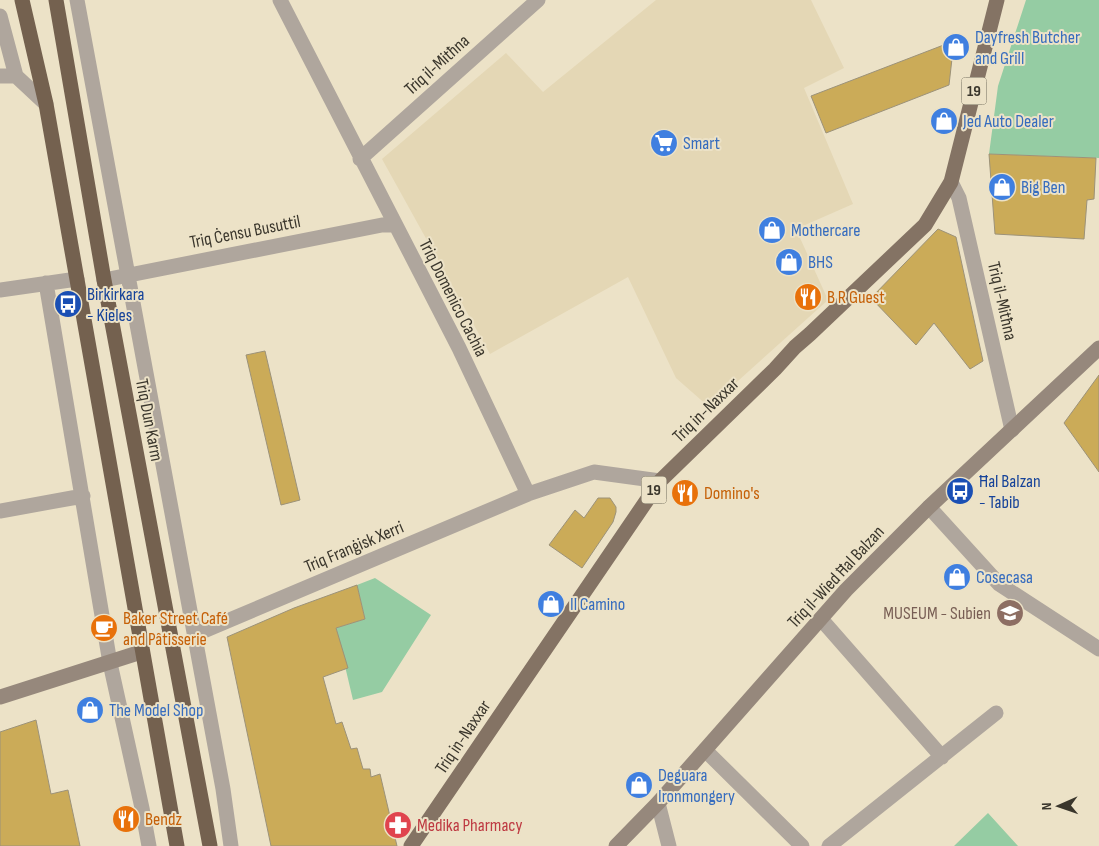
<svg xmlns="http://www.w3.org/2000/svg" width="1099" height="846" font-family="'Sofia Sans Condensed',sans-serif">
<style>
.built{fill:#e4d7b5}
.green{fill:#95cca3}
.building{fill:#cbab58;stroke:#9c9279}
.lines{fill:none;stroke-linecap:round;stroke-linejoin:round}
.street{stroke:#afa69d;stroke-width:15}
.secondary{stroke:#96887c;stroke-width:15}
.primary{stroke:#847364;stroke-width:15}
.highway{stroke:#74614f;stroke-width:15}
.labels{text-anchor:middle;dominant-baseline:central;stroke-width:4;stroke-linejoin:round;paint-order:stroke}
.shield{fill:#ece2c7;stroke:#6f6a5a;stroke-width:1}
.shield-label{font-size:16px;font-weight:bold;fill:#3a362c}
.shop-label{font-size:18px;fill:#366cbe;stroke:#ece2c7;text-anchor:start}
.street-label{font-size:18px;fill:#3a362c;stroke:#ece2c7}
.transit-label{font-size:18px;fill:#164399;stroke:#ece2c7;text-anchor:start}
.food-label{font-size:18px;fill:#c56008;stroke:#ece2c7;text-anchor:start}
.education-label{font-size:18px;fill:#785e54;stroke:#ece2c7;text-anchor:end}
.health-label{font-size:18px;fill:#be3a42;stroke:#ece2c7;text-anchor:start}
</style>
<rect width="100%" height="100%" fill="#ece2c7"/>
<path class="built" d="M656 0H811L844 68 804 88 853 204 796 229 828 300 709 407 676 378 628 277 490 354 382 159 506 53 543 92Z"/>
<path class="green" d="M1026 0H1099V158L989 154 998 86Z
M375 578 431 615 382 692 353 700 336 628 365 619 357 585Z
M988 813 1018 846H954Z"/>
<path class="building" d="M954 41 949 85 826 133 811 96Z
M989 154 1096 158 1094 199 1087 200 1084 239 995 234Z
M938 229 956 237 983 361 970 369 934 323 916 345 871 298Z
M265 351 300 500 281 505 246 355Z
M1099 375V472L1064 423Z
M598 498H610L616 507V512L613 522 582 568 549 545 575 510 584 518Z
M357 585 365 619 336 628 348 668 323 677 336 724 342 722 351 749 357 748 363 769H370L371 777 380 774 397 846H271L227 637 294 608Z
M36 720 51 794 68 790 80 846H0V732Z"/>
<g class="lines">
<path class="street" d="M77 0 223 789 231 846
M280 0 459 348 528 494
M0 16 16 76 46 104
M0 76H16
M360 159 538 0
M951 182 959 198 1012 430
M104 280 382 225H394
M46 283 110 663 142 808 149 846
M0 290 77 279
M929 507 999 584 1099 649
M0 511 83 496
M821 619 942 757
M194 635 528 494 594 472 660 481
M705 750 802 846
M658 803 669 846
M829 846 996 713"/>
<path class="secondary" d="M0 697 141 652
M616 846 658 803 846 590 929 507 1099 348"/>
<path class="primary" d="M411 846 660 481 775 369 795 347 810 334 925 225 951 182 997 0"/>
<path class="highway" d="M22 0 46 104 177 846
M56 0 104 280 210 846"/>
</g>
<defs>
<g id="shop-disc" transform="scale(1.4375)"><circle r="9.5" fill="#3f7fe0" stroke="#ece2c7"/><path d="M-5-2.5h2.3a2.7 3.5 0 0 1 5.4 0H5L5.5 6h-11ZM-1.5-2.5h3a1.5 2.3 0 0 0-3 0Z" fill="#fff"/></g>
<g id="supermarket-disc" transform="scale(1.4375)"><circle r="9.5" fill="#3f7fe0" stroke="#ece2c7"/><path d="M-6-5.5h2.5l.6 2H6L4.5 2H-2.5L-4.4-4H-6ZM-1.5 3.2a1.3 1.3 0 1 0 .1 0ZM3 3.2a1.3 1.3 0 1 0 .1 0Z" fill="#fff"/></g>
<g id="restaurant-disc" transform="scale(1.4375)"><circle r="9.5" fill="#e8710a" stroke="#ece2c7"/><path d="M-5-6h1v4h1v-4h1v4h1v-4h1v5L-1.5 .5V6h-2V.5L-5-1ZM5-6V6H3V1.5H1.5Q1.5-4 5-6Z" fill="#fff"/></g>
<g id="bus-disc" transform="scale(1.4375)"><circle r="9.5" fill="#1a4fb4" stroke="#ece2c7"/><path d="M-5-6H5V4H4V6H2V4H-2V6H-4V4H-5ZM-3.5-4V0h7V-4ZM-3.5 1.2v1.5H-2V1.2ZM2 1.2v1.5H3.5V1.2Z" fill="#fff"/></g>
<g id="school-disc" transform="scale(1.4375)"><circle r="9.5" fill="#8d6e63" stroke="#ece2c7"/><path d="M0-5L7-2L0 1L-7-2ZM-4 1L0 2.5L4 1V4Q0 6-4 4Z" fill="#fff"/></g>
<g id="cafe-disc" transform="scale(1.4375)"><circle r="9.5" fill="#e8710a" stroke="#ece2c7"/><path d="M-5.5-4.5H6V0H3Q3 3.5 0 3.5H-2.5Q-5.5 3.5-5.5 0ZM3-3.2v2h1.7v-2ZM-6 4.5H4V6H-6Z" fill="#fff"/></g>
<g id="pharmacy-disc" transform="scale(1.4375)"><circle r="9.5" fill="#e0444e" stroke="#ece2c7"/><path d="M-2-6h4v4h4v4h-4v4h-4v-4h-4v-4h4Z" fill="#fff"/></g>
</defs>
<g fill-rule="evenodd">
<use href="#shop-disc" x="956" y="47"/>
<use href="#shop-disc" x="944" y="121"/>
<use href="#supermarket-disc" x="664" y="143"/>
<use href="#shop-disc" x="1002" y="187"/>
<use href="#shop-disc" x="772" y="230"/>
<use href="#shop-disc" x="789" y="262"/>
<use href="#restaurant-disc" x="808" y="297"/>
<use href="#bus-disc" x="68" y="304"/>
<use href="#bus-disc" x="960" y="491"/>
<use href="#restaurant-disc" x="685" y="493"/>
<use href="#shop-disc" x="957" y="577"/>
<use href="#shop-disc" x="551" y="604"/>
<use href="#school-disc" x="1010" y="613"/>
<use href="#cafe-disc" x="104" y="628"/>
<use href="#shop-disc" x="90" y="710"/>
<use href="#shop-disc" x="639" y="785"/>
<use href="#restaurant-disc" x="126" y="819"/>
<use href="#pharmacy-disc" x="398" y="825"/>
</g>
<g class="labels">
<g class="shield">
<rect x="961.5" y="77.5" width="25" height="27" rx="4"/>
<rect x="641.5" y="476.5" width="25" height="27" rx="4"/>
</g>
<g class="shield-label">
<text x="974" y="91">19</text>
<text x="654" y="490">19</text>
</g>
<g class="shop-label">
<text x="975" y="37">Dayfresh Butcher<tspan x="975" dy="21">and Grill</tspan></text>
<text x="963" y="121">Jed Auto Dealer</text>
<text x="683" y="143">Smart</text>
<text x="1021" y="187">Big Ben</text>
<text x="791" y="230">Mothercare</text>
<text x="808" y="262">BHS</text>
<text x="976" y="577">Cosecasa</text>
<text x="570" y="604">Il Camino</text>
<text x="109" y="710">The Model Shop</text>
<text x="658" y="775">Deguara<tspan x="658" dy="21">Ironmongery</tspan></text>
</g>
<g class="street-label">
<text transform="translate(437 65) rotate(-42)">Triq il-Mitħna</text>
<text transform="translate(245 232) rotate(-11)">Triq Ċensu Busuttil</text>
<text transform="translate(453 298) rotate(63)">Triq Domenico Cachia</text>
<text transform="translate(1002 301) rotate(77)">Triq il-Mitħna</text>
<text transform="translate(706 410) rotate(-44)">Triq in-Naxxar</text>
<text transform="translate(149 420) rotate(79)">Triq Dun Karm</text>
<text transform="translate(354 547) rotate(-23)">Triq Franġisk Xerri</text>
<text transform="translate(836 577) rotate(-47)">Triq il-Wied Ħal Balzan</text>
<text transform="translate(463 737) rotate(-56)">Triq in-Naxxar</text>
</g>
<g class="transit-label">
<text x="87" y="294">Birkirkara<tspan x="87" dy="21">- Kieles</tspan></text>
<text x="979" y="481">Ħal Balzan<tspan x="979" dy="21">- Tabib</tspan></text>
</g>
<g class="food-label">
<text x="827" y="297">B R Guest</text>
<text x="704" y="493">Domino's</text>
<text x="123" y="618">Baker Street Café<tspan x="123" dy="21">and Pâtisserie</tspan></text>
<text x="145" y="819">Bendz</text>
</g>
<g class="education-label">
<text x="991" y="613">MUSEUM - Subien</text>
</g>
<g class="health-label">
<text x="417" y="825">Medika Pharmacy</text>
</g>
</g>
<g transform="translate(1059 806) rotate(268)" stroke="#ece2c7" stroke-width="4" paint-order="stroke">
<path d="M0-4L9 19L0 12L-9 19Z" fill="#3a362c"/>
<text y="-8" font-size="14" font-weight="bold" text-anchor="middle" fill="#3a362c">N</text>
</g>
</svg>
